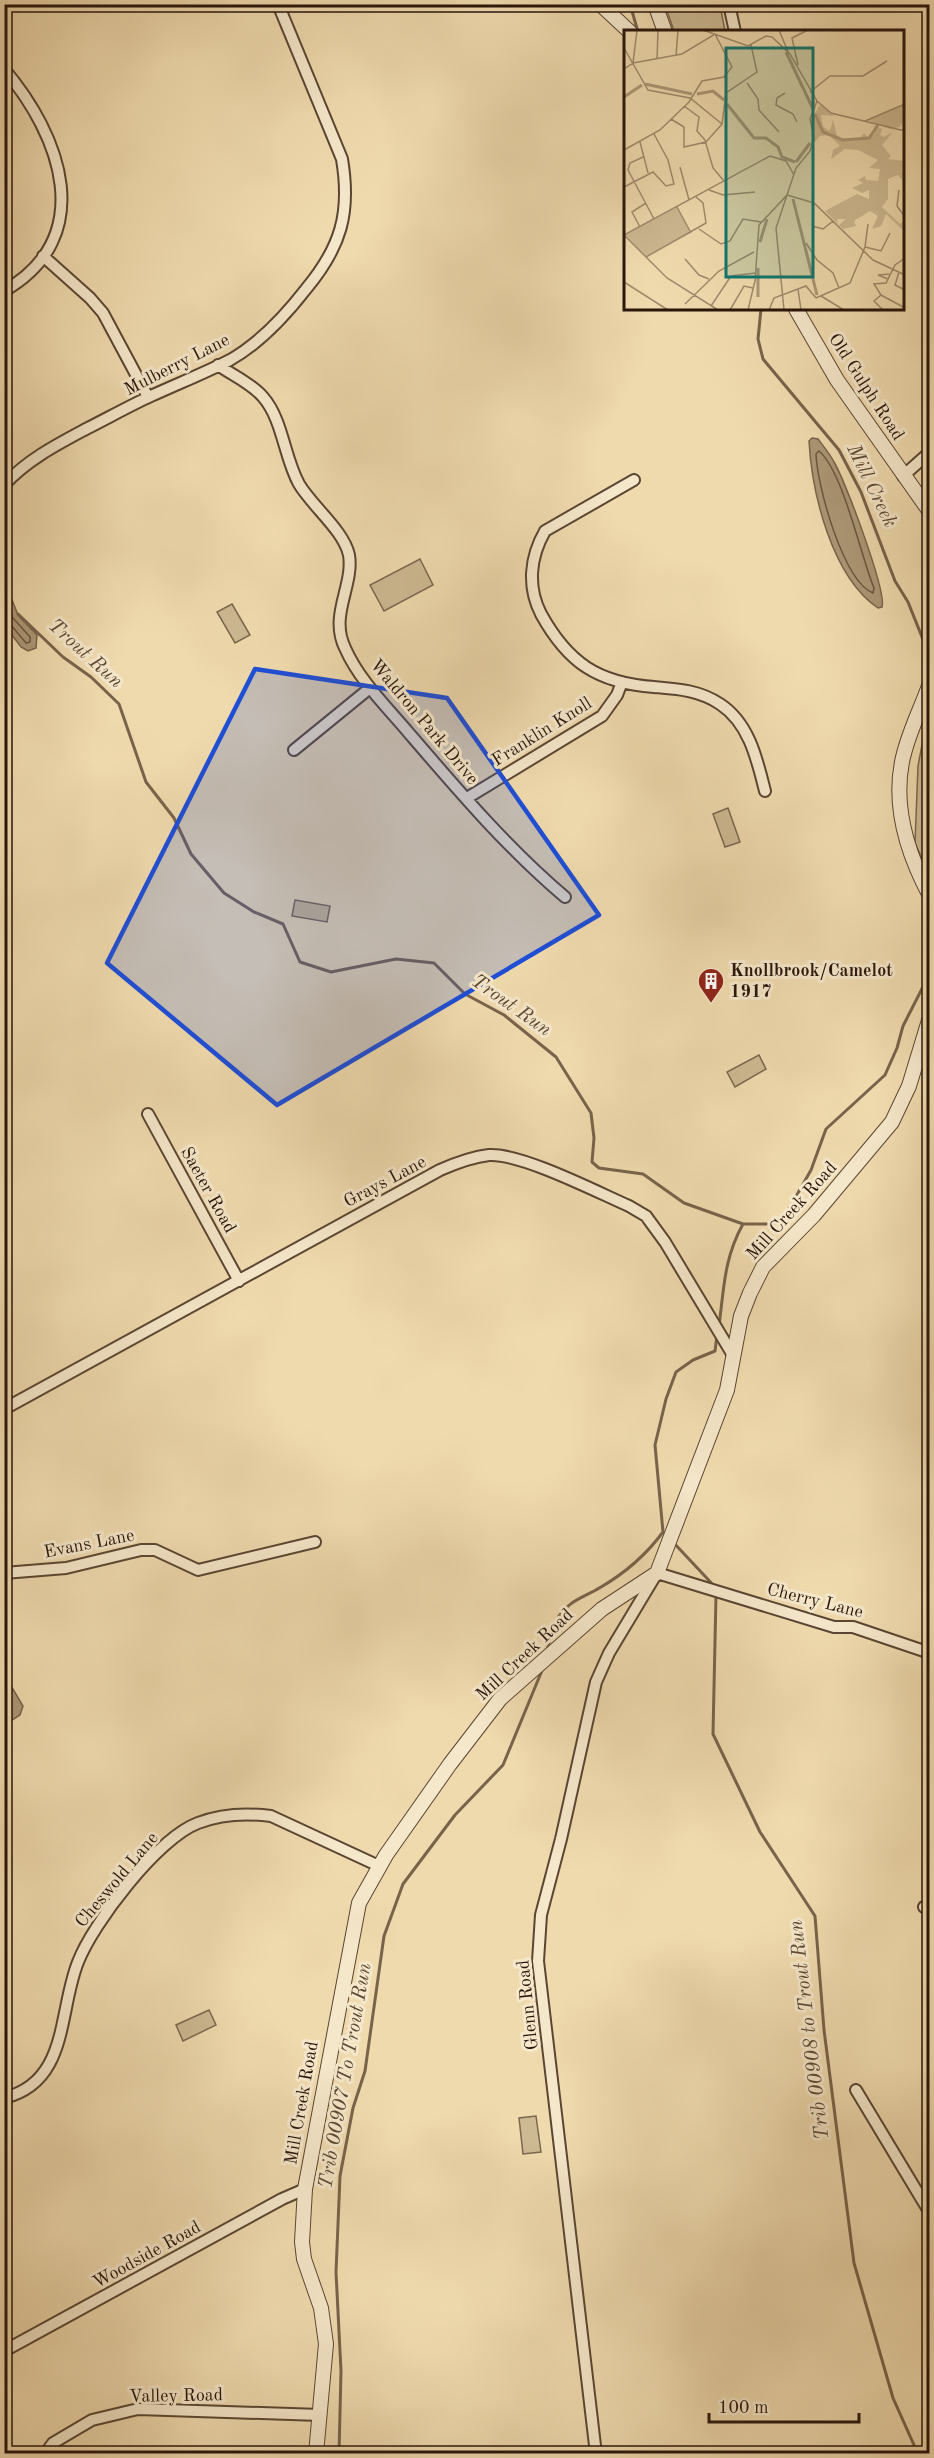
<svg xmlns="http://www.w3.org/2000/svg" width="934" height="2458" font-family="'Old Standard TT',serif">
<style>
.green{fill:#cdb992;stroke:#7b674e;stroke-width:1.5}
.water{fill:#ac9776;stroke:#78634b;stroke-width:1.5}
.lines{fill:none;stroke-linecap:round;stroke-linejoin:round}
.shore{stroke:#6a5640;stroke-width:1.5}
.stream{stroke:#78634b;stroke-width:3}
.minor-casing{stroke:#5a4633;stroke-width:14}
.tertiary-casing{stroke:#5a4633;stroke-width:16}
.minor{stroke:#f5e7ca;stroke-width:10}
.tertiary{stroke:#f5e7ca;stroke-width:14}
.marked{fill:#1d4ed8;fill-opacity:0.2;stroke:#1d4ed8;stroke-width:4.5;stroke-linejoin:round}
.labels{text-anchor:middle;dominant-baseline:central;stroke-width:6;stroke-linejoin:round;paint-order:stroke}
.street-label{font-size:18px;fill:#29150a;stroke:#f5e7ca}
.poi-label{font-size:18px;font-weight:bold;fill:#29150a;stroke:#f5e7ca;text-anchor:start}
.water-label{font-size:20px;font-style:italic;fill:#5d4935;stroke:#f5e7ca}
.inset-river{fill:none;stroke:#ac9776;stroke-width:3}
.inset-road{fill:none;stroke:#a08b6c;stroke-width:1.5}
.view{fill:#0f766e;fill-opacity:0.15;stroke:#0f766e;stroke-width:3}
.inset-edge{fill:none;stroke:#29150a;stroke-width:3}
</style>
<rect width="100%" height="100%" fill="#efdaae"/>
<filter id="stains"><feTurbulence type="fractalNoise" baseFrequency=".00333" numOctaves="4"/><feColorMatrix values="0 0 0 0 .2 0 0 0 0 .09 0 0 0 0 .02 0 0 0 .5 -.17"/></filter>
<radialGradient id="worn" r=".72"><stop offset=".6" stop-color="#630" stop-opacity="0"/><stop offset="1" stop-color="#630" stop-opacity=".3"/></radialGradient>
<path class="green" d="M665 5H720L725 31H674Z
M420 559 433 585 384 611 370 585Z
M232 604 250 635 235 643 217 612Z
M929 708 930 874H929L915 843 918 766Z
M728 808 740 842 725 847 713 814Z
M295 900 330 906 327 922 292 916Z
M759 1055 766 1069 735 1087 727 1072Z
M209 2010 216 2025 183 2041 176 2025Z
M536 2116 541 2152 523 2154 519 2118Z"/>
<path class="water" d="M812 438 818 439C824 447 830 454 834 462 845 480 887 592 882 607L878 608C832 577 812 494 809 441Z
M5 582 18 615 37 635 36 648 28 651 21 647 5 626Z
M4 1674 23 1706 20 1715 6 1724Z"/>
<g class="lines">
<path class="shore" d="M819 451C843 471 861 557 874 588L873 593C843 581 817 485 816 454Z
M4 599 13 618 30 637V642L26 643 11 625 4 624"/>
<path class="stream" d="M630 4 638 32
M761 309 758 339 763 359 839 450 861 492 895 581 908 602 930 657
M18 614 63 657 91 677 119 704 146 782 174 818 191 854 224 893 254 912 283 924 300 962 331 972 396 959 434 963 465 994 504 1015 556 1057 591 1113 594 1138 592 1162 599 1168 643 1174 684 1203 743 1224H773L785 1216 811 1170 826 1129 885 1075 897 1048 903 1026 930 973
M719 1326C724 1288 724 1258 743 1224
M672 1541 717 1589
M716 1595 713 1734 760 1832 815 1916 824 2030 854 2263 893 2398 918 2454
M547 1650C550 1641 552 1627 557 1619 569 1600 583 1598 601 1587 625 1573 646 1555 663 1532L655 1445 666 1399 676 1372 693 1360 715 1351 717 1335
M339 2454 341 2371 336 2272 340 2176 353 2108 365 2071 384 1936 403 1884 455 1815 503 1765 543 1668"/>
<g class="minor-casing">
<path id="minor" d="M729 4 735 32
M4 69C61 136 98 237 4 291
M43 256 90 298 103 313 148 397
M218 365C232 375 251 383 263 397 283 420 284 457 299 484 312 506 344 531 349 555 354 586 329 615 345 648 359 680 386 706 408 732 457 789 507 848 565 897
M903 476 930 452
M634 480 545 531C530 557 527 587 541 614 568 663 598 683 654 687 677 689 699 690 720 704 749 723 757 759 765 791
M4 485C27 460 56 445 86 429 108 418 129 406 151 396 177 384 205 373 230 360 260 343 285 316 306 289 341 247 351 213 342 159L278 4
M294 750 370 688
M467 798 602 716 617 695 622 682
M148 1114 239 1281
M4 1409 440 1170C456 1163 471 1157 489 1155 521 1153 597 1192 629 1206L646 1216 665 1242 734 1357
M4 1573 66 1568 141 1550H155L198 1570 315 1542
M924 1907 930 1910
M856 2090 930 2213
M4 2098C69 2082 58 2012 78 1962 93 1923 158 1838 198 1823 221 1814 247 1813 271 1816L379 1866
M4 2351 282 2199 305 2189
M45 2454 53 2443 92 2420 138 2409 320 2415
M596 2454 538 1961 541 1915 561 1839 596 1682 609 1653 657 1573 834 1627H853L930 1653"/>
</g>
<g class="tertiary-casing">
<path id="tertiary" d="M600 4 630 32
M655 4 665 32
M796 309 837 380 930 512
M930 683C921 709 907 735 902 762 893 808 908 855 930 896
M316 2454 326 2344 321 2308 304 2259 302 2242 305 2189 359 1903 386 1855 450 1764 500 1699 602 1609 657 1573 727 1390 741 1316 750 1293 763 1267 814 1215 892 1122 909 1086 930 1017"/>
</g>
<use href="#minor" class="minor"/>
<use href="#tertiary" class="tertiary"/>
</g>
<path class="marked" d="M255 669 447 698 599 915 277 1105 107 963Z"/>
<defs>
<g id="building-pin" transform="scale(1.35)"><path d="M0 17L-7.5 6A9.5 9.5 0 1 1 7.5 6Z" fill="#8f2418" stroke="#f5e7ca"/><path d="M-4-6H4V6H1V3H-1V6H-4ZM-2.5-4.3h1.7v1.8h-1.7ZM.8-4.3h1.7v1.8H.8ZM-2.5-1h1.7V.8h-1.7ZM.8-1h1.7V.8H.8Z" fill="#fff"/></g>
</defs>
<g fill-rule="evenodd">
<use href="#building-pin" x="711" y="981"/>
</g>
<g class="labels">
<g class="street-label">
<text transform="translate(177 365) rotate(-27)">Mulberry Lane</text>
<text transform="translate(866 387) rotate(57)">Old Gulph Road</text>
<text transform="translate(424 722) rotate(50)">Waldron Park Drive</text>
<text transform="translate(542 732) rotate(-32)">Franklin Knoll</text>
<text transform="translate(385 1182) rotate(-28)">Grays Lane</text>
<text transform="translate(208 1190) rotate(61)">Saeter Road</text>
<text transform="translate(792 1211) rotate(-48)">Mill Creek Road</text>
<text transform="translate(89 1544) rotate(-11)">Evans Lane</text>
<text transform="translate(815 1601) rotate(14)">Cherry Lane</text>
<text transform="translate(525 1655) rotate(-43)">Mill Creek Road</text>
<text transform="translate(117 1880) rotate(-50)">Cheswold Lane</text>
<text transform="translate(528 2005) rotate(-96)">Glenn Road</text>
<text transform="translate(302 2103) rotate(-80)">Mill Creek Road</text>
<text transform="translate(147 2255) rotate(-29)">Woodside Road</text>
<text transform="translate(176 2396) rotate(-1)">Valley Road</text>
</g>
<g class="poi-label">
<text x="730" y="971">Knollbrook/Camelot<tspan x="730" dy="21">1917</tspan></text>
</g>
<g class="water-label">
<text transform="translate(871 486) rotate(64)">Mill Creek</text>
<text transform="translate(85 654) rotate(42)">Trout Run</text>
<text transform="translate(511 1006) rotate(35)">Trout Run</text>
<text transform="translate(810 2030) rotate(-97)">Trib 00908 to Trout Run</text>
<text transform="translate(346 2076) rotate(-80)">Trib 00907 To Trout Run</text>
</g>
</g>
<g transform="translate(624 30)">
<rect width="280" height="280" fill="#efdaae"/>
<path d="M196 75 210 86 197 85 199 97 206 101 209 89 213 107 219 111 235 110 240 103 245 109 253 99 248 95 258 99 256 105 260 107 269 102 258 115 267 126 264 129 280 131V152L274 145 264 149V169L258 177 276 194 280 191V201L262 184 257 196 248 199 254 186 246 181 230 191 232 196 219 199 215 195 222 189H213L214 194 201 181 233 164 245 169V160L238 163 228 158 239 153 234 150 241 146 242 150 254 151 256 139 245 138 254 130 234 120 221 119 207 129 209 120 216 116 205 105 196 106 190 113 187 90ZM280 75V92L275 97 266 99 243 90ZM53 177 67 203 22 227 1 205Z" fill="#cdb992"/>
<path class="inset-river" d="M162 22 189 79M21 54 68 64M73 64 89 61 100 70M0 67 18 55M103 74 130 108H142L154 117 158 127 171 132M191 84 199 102 219 110 245 108 254 95M172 132 186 113M169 169 193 265M136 212 143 189M134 238V267"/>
<path class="inset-road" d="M79 0 124 16 142 6 148 7 166 24 193 71 207 83 281 101M155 0 165 24M0 18 24 60 66 68 98 94 82 112M52 26 54 0M33 30 34 0M174 35 168 8 184 0M0 39 9 33 13 0M123 53 134 69 135 80 155 102M186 62 206 46H239L263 31M161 63 153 68 152 75 169 84 173 92M60 76 75 87 73 101 81 110 89 138 100 151M47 89 60 97V117L82 112M241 91 281 74M98 94 102 63 133 42 127 15M16 112 24 143M0 120 36 100 65 72 78 51 100 47 108 37 91 4 58 24 9 33M19 127 6 133 4 140 30 189M56 137 65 170M0 157 29 142 42 156 50 154 44 130 30 104M85 160 99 165 131 162M275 160 273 176 281 187M53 177 67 203M188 196 199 199 209 191M16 197 8 182 22 173M75 199 97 214 106 211 119 189 137 192M0 205 146 126 162 131 170 145M0 205 43 248 94 280M182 213 193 230 209 243 215 258M241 217 257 221 266 203M241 217 244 194M22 227 82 193 79 173 72 167M61 229 75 245 85 249M275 242 271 255 281 260M264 249 254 245 267 244M0 252 44 280M174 259 177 280M257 265 250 254 262 253 271 235 281 228M257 265 281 278M257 265 250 271 259 280M197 266 220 280M192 268 226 253 241 217M61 274 95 241 130 222M87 276 107 246 132 243M106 280 120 256 129 258M124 280 131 251 135 195 163 165 172 138 186 121 190 108 186 89 193 71M145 280 150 268 182 256 192 268M160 280 152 198 163 165 190 173 249 230 281 245"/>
<path class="view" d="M102 18H189V247H102Z"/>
<rect width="280" height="280" class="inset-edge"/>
</g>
<rect width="934" height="2458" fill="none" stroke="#efdaae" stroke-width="24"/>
<rect x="6" y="6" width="922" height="2446" fill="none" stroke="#29150a" stroke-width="3"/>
<rect x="12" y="12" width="910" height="2434" fill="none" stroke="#29150a" stroke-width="1.5"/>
<path d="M709 2413v9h150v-9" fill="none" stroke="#29150a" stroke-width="3"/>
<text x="718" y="2413" font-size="18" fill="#29150a" stroke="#f5e7ca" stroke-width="4.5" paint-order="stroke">100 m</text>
<rect width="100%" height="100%" filter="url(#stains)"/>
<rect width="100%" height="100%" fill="url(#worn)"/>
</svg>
